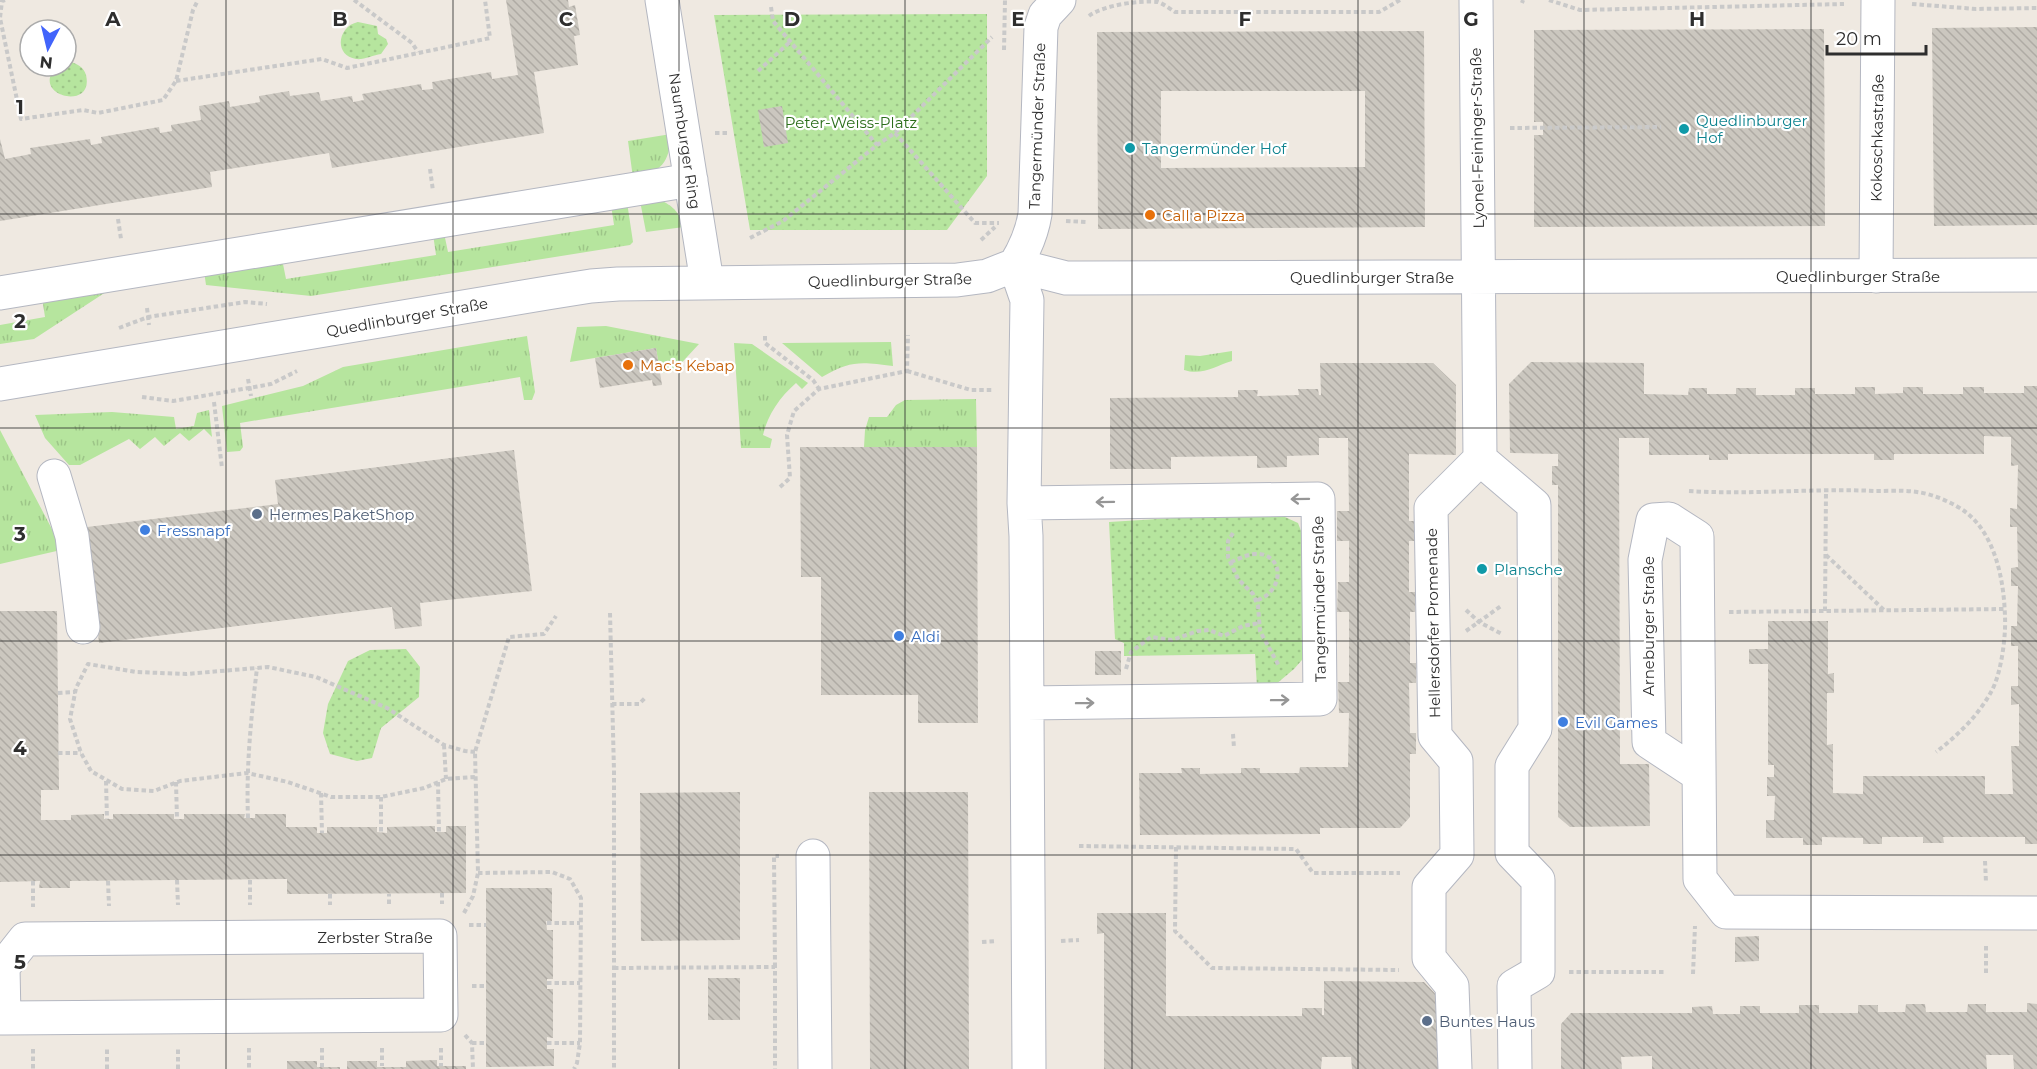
<svg xmlns="http://www.w3.org/2000/svg" width="2037" height="1069" font-family="Montserrat,sans-serif">
<style>
.grass{fill:url(#grass-tufts)}
.park{fill:url(#park-dots)}
.building{fill:url(#building-back-hatch);fill-rule:evenodd}
.lines{fill:none;stroke-linecap:round;stroke-linejoin:round}
.minor-casing{stroke:#b4b7c1;stroke-width:35}
.path{stroke:#c9c9c9;stroke-width:4;stroke-dasharray:4.5 3;stroke-linecap:butt}
.minor{stroke:#fff;stroke-width:33}
.oneway{stroke:#969696}
.grid{fill:none;stroke:#2e2e2e;stroke-width:1.5;stroke-opacity:0.55}
.culture-dot{fill:#0f9aa8;stroke:#fff;stroke-width:2}
.food-dot{fill:#e8710a;stroke:#fff;stroke-width:2}
.service-dot{fill:#5c6f8a;stroke:#fff;stroke-width:2}
.shop-dot{fill:#3f7fe0;stroke:#fff;stroke-width:2}
.labels{text-anchor:middle;dominant-baseline:central;stroke-width:4.5;stroke-linejoin:round;paint-order:stroke}
.culture-label{font-size:15px;fill:#0d838f;stroke:#fff;text-anchor:start}
.park-label{font-size:15px;fill:#2c6e1b;stroke:#fff}
.street-label{font-size:15px;fill:#2e2e2e;stroke:#fff}
.food-label{font-size:15px;fill:#c56008;stroke:#fff;text-anchor:start}
.service-label{font-size:15px;fill:#4e5e75;stroke:#fff;text-anchor:start}
.shop-label{font-size:15px;fill:#366cbe;stroke:#fff;text-anchor:start}
.grid-label{font-size:20px;text-anchor:middle;font-weight:bold;fill:#2e2e2e;stroke:#fff;stroke-width:4.5;stroke-linejoin:round;paint-order:stroke}
</style>
<defs>
<pattern id="grass-tufts" width="24" height="20" patternUnits="userSpaceOnUse" patternTransform="scale(1.5)"><rect width="24" height="20" fill="#b6e59e"/><path d="M3 7l-1-3M5 7V3M7 7l1-3M15 17l-1-3M17 17v-4M19 17l1-3" fill="none" stroke="#9dc588"/></pattern>
<pattern id="park-dots" width="8" height="8" patternUnits="userSpaceOnUse" patternTransform="scale(1.5)"><rect width="8" height="8" fill="#b6e59e"/><path d="M2 2h.1M6 6h.1" fill="none" stroke="#9dc588" stroke-width="1.8" stroke-linecap="round"/></pattern>
<pattern id="building-back-hatch" width="6" height="6" patternUnits="userSpaceOnUse" patternTransform="scale(1.5)"><rect width="6" height="6" fill="#cbc7bf"/><path d="M-1 5l2 2M0 0l6 6M5-1l2 2" fill="none" stroke="#afaba4"/></pattern>
</defs>
<rect width="100%" height="100%" fill="#efe9e1"/>
<path class="grass" d="M671 134C670 162 661 173 633 178L628 141Z
M653 198C670 203 678 209 684 227L646 232 640 201Z
M627 202 633 242 630 245 311 296 206 285 204 271 282 259 286 279 436 255 433 234 444 233 448 252 614 225 611 205Z
M109 290 34 339 0 344V325L45 317 42 297Z
M606 326 699 344 674 371 660 373 656 348 570 362 577 327Z
M527 336 535 392 532 400H524L520 377 240 423 243 447 240 451 227 452 222 406 303 386 343 367Z
M891 342 893 366C861 362 851 360 822 377L782 343Z
M734 343 752 344 808 383 802 389 796 383C780 397 768 414 763 435L772 439 770 448H741Z
M1232 351V361C1215 366 1202 376 1184 370L1185 355 1200 356Z
M976 399 977 447H864L865 430 869 417H887L896 405 905 400Z
M209 410 212 437 204 429 189 441 180 433 164 446 155 437 140 449 129 439 80 465H69L45 438 35 415 112 412 174 417 176 429 194 426 197 413Z
M0 430 54 533 61 550 0 564Z"/>
<path class="park" d="M987 14V176L947 230H750L714 15Z
M358 22 377 26 378 34 386 39 388 44 381 54C373 55 364 60 356 59 333 55 338 26 358 22Z
M68 61C76 63 84 67 86 75 95 112 28 96 57 66H66V62Z
M1274 512 1298 523 1311 557 1309 652 1294 669 1275 685 1257 687 1255 654 1124 656V643L1115 639 1109 522Z
M406 649 420 667 419 697 381 728 372 758 357 761 330 754 323 733 328 704 348 661 370 650Z"/>
<path class="building" d="M506 0H568L569 7 575 5 580 35 574 36 578 65 534 72 544 133 332 168 329 153 210 172 212 187 0 221V139L5 159 31 154 30 148 90 139 91 145 102 143 101 137 159 127 160 133 172 131 171 125 201 120 199 106 229 101 230 107 260 102 259 96 289 91 290 96 319 92 321 101 352 96 353 102 364 100 362 94 421 84 422 90 433 89 432 82 491 72 492 79 518 75Z
M2037 27V225L1934 226 1932 28Z
M1824 29 1825 226 1534 227V135H1543V122H1534V30Z
M1424 31 1425 227 1098 229 1097 32ZM1161 91H1365V167L1161 168Z
M782 106 788 143 764 147 758 110Z
M656 348 662 385 653 386 652 380 600 388 595 358Z
M1531 362 1644 363V394L1688 395 1689 388H1707V394H1736V388H1756V395H1795V388H1815V394H1855V387H1875V394L1903 393V387H1923V394H1963V387H1984V393H2024V386H2037V844H2025V837H1943L1944 843H1923V837H1882V844H1863V838L1822 837V845H1803V838H1766V820H1774L1775 796H1767V777H1774V765H1768V664H1749V649H1768V621H1828V674L1834 673V693H1827V745L1833 744V793L1863 794V776H1985V794H2013L2011 746H2019V704L2011 705V686H2018V646H2011V626H2017L2018 586H2011V568L2018 567 2017 527H2010V508L2017 509 2018 465 2011 466V437L1984 436V454H1894V460H1874V454H1728V460H1709V455H1649V438H1619L1620 764H1649L1650 826 1570 827 1558 817V485H1552V466H1558V454L1510 453 1509 384Z
M1320 363H1433L1456 385V455L1409 454V521H1415V541H1409V592H1415V612H1410V663H1416V683H1409L1410 733H1416V754H1410V817L1400 828H1320V834L1140 835 1139 773H1182L1181 768H1200V774L1241 773V768H1260V773H1299L1300 767H1348L1349 713H1339L1338 682H1349V612H1337L1338 582H1349V541H1337V511H1349L1348 438H1319V455L1287 456V467L1257 468V456L1171 457V469H1110V398L1238 397V390H1258L1257 396 1299 395 1298 389H1318L1319 395H1321Z
M800 447H977L978 723H918V695H821V577H801Z
M514 450 532 591 420 603 422 626 395 629 392 607 99 643 87 527 278 504 275 480Z
M0 611H57L59 790H41V820H71V815L104 814V819H113V814H174V819H184V814H245L244 818H255V814H286V827H317V833H327V827H377V832L387 833V827L435 826V832H446V826H466V893L287 894V879L70 881V888H39L40 881 0 882Z
M1095 651H1121V675H1095Z
M740 792V940L641 941 640 793Z
M869 792H968L969 1069H870Z
M486 888H552V921H546L547 930H553V979H547V989H553V1038L547 1037V1049H554V1066L486 1067Z
M1097 913H1166V1016H1302V1008H1322V1015H1324V981L1424 982 1446 1005V1069H1352L1351 1057H1322L1321 1069H1104V933L1097 934Z
M1759 936V961L1735 962V937Z
M708 978H740V1020H708Z
M2027 1003 2037 1004V1069H2014L2013 1055H1986L1987 1069H1652V1056L1621 1057 1622 1069H1561V1024L1571 1013H1692V1007L1712 1006 1713 1014H1740V1006H1760V1013H1799V1005H1819V1013H1858V1005H1878V1012H1905L1906 1004H1925L1926 1012H1967L1968 1004H1986V1012H2027Z
M437 1060V1066H466V1069H347V1061H377V1067H406V1061Z
M287 1061H317V1067H340V1069H287Z"/>
<g class="lines">
<g class="minor-casing">
<path id="minor" d="M662 0 707 282
M1015 265 1027 300 1024 503 1026 536 1029 1069
M1015 265C1025 249 1032 233 1035 214L1041 27 1045 15 1059 0
M1876 276 1878 0
M0 293 691 180
M0 384 547 293 591 286 618 284 957 280 987 276 1015 265 1066 278H1081L2037 275
M1480 459 1534 505 1535 729 1512 766V853L1538 880V972L1514 986 1515 1069
M54 476 72 536 83 627
M1024 503 1318 499 1320 699 1027 703
M1699 775 1649 742 1645 560 1653 520 1669 519 1697 537 1700 879 1726 912 2037 913
M813 856 815 1069
M0 1018H4L441 1015 440 936 25 939 3 967 4 1018
M1455 1069 1452 986 1429 958V887L1457 855 1456 761 1435 736 1431 508 1480 459 1476 0"/>
</g>
<path class="path" d="M5 0 2 1 0 18 21 119 83 110 98 113 163 100 176 81 193 10 198 0
M354 0 412 43 418 52
M1549 0 1580 10 1844 4
M1522 3 1523 0
M1912 4 1976 9 2037 8
M771 7 773 21 877 145
M1089 16C1103 5 1141 0 1158 2 1164 4 1170 9 1175 12H1379L1400 0
M1004 50 1005 0
M758 71 790 42
M176 81 322 59 347 68 490 38 485 0
M1510 128 1661 127
M715 133H727
M895 133 975 223H999
M430 169 433 191
M118 219 121 239
M1066 221 1086 222
M750 238 783 221 877 145 895 133 992 37
M981 240 995 227
M147 308 149 325
M119 328 148 317 245 302 267 304
M765 336V343L813 380 819 389
M907 371 971 390H992
M248 379 251 396
M142 397 173 401 249 388 271 384 297 371
M214 402 222 468
M780 487 790 478 787 435 794 411 819 389 907 371 908 335
M1689 491C1751 495 1814 488 1876 491 1889 491 1903 490 1917 492 1933 494 1954 503 1967 513 1996 537 2004 581 2005 617 2006 637 2001 675 1991 692 1978 716 1957 736 1936 752
M1233 533 1228 541V557L1238 579 1253 594 1258 606 1260 631 1279 666
M1826 555 1884 610
M1231 562C1238 559 1246 555 1254 554 1279 552 1285 579 1268 594 1265 597 1260 599 1256 601
M1466 610 1479 622 1502 634
M1825 611 1826 490
M1729 612 2005 609
M610 613 614 771V1069
M1466 631 1501 606
M1126 669 1131 652 1151 637 1172 640 1198 631 1209 630 1224 636 1243 626 1259 623
M58 693 75 692
M612 704H639L646 697
M1233 734 1234 748
M444 745 446 779
M475 752 465 751 444 745 387 708 316 677 268 667 186 674 136 672 88 664 76 688 70 719 81 753 91 771 122 789 154 791 180 781 247 773 288 782 331 797H381L424 788 446 779 475 777
M58 753H81
M106 781 107 819
M176 782 177 819
M438 782 439 832
M321 793 322 833
M381 797V832
M248 818C246 767 251 718 257 668
M1079 846 1296 849 1313 873H1400
M1176 847 1175 931 1212 968 1399 970
M1985 861 1986 882
M478 873 552 872 570 879 581 898 580 1043 577 1063 574 1069
M177 880 178 905
M250 880V905
M33 881V907
M108 881 109 906
M442 893V904
M330 894V905
M389 904V894
M464 913 473 896 478 873 475 752 509 637 544 634 556 616
M547 923H580
M469 925H486
M1061 941 1079 940
M982 942 996 941
M1986 946V974
M775 967 774 856H779
M614 968 775 967V1069
M1569 972H1665
M1693 974 1695 926
M547 983H580
M472 986H486
M465 1035 472 1043 473 1069
M472 1043H486
M547 1043H580
M249 1048V1069
M322 1048V1067
M382 1048V1066
M441 1048V1066
M33 1049V1069
M107 1069V1049
M178 1069V1049"/>
<use href="#minor" class="minor"/>
</g>
<defs><path id="oneway-shaft" d="M-6 0H5M1.5-3L5.5 0L1.5 3" fill="none" stroke-width="1.6" stroke-linecap="round" stroke-linejoin="round" transform="scale(1.5)"/></defs>
<g class="oneway">
<use href="#oneway-shaft" transform="translate(1300 499) rotate(179)"/>
<use href="#oneway-shaft" transform="translate(1105 502) rotate(179)"/>
<use href="#oneway-shaft" transform="translate(1280 700) rotate(-1)"/>
<use href="#oneway-shaft" transform="translate(1085 703) rotate(-1)"/>
</g>
<path class="grid" d="M226 0V1069M453 0V1069M679 0V1069M905 0V1069M1132 0V1069M1358 0V1069M1584 0V1069M1811 0V1069M0 214H2037M0 428H2037M0 641H2037M0 855H2037"/>
<g class="culture-dot">
<circle cx="1684" cy="129" r="6"/>
<circle cx="1130" cy="148" r="6"/>
<circle cx="1482" cy="569" r="6"/>
</g>
<g class="food-dot">
<circle cx="1150" cy="215" r="6"/>
<circle cx="628" cy="365" r="6"/>
</g>
<g class="service-dot">
<circle cx="257" cy="514" r="6"/>
<circle cx="1427" cy="1021" r="6"/>
</g>
<g class="shop-dot">
<circle cx="145" cy="530" r="6"/>
<circle cx="899" cy="636" r="6"/>
<circle cx="1563" cy="722" r="6"/>
</g>
<g class="labels">
<g class="culture-label">
<text x="1696" y="120">Quedlinburger<tspan x="1696" dy="17">Hof</tspan></text>
<text x="1142" y="148">Tangermünder Hof</text>
<text x="1494" y="569">Plansche</text>
</g>
<g class="park-label">
<text x="851" y="122">Peter-Weiss-Platz</text>
</g>
<g class="street-label">
<text transform="translate(1037 126) rotate(-88)">Tangermünder Straße</text>
<text transform="translate(1477 138) rotate(-91)">Lyonel-Feininger-Straße</text>
<text transform="translate(1877 138) rotate(-89)">Kokoschkastraße</text>
<text transform="translate(685 141) rotate(81)">Naumburger Ring</text>
<text x="1858" y="276">Quedlinburger Straße</text>
<text x="1372" y="277">Quedlinburger Straße</text>
<text transform="translate(890 280) rotate(-1)">Quedlinburger Straße</text>
<text transform="translate(407 317) rotate(-10)">Quedlinburger Straße</text>
<text transform="translate(1319 599) rotate(-91)">Tangermünder Straße</text>
<text transform="translate(1433 623) rotate(-91)">Hellersdorfer Promenade</text>
<text transform="translate(1648 626) rotate(-90)">Arneburger Straße</text>
<text x="375" y="937">Zerbster Straße</text>
</g>
<g class="food-label">
<text x="1162" y="215">Call a Pizza</text>
<text x="640" y="365">Mac's Kebap</text>
</g>
<g class="service-label">
<text x="269" y="514">Hermes PaketShop</text>
<text x="1439" y="1021">Buntes Haus</text>
</g>
<g class="shop-label">
<text x="157" y="530">Fressnapf</text>
<text x="911" y="636">Aldi</text>
<text x="1575" y="722">Evil Games</text>
</g>
</g>
<g class="grid-label">
<text x="113" y="26">A</text>
<text x="340" y="26">B</text>
<text x="566" y="26">C</text>
<text x="792" y="26">D</text>
<text x="1018" y="26">E</text>
<text x="1245" y="26">F</text>
<text x="1471" y="26">G</text>
<text x="1697" y="26">H</text>
<text x="20" y="114">1</text>
<text x="20" y="328">2</text>
<text x="20" y="541">3</text>
<text x="20" y="755">4</text>
<text x="20" y="969">5</text>
</g>
<g transform="translate(48 48) rotate(187)"><circle r="28" fill="#ffffff" stroke="#ababab" stroke-width="1.5"/>
<path d="M0-4.5L10 22L0 15L-10 22Z" fill="#4264fb"/>
<text y="-9" font-size="16" font-weight="bold" text-anchor="middle" fill="#2e2e2e">N</text>
</g>
<path d="M1827 45v9h99v-9" fill="none" stroke="#2e2e2e" stroke-width="3"/>
<text x="1836" y="45" font-size="18" fill="#2e2e2e" stroke="#ffffff" stroke-width="4.5" paint-order="stroke">20 m</text>
</svg>
